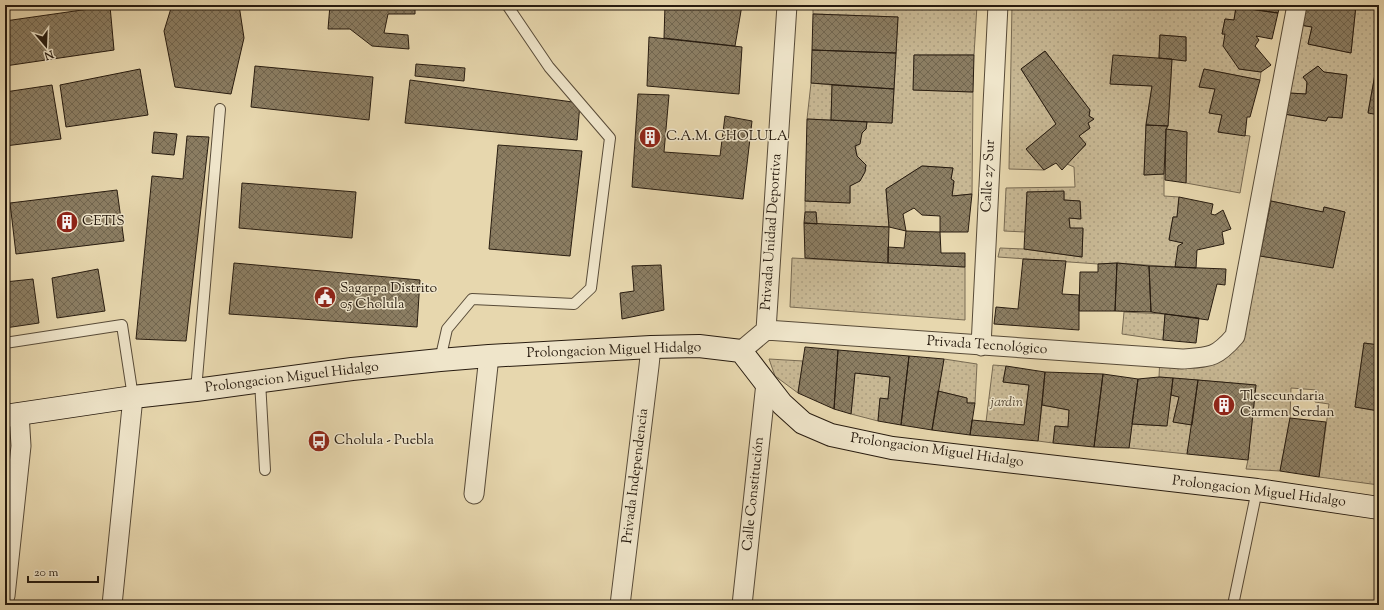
<svg xmlns="http://www.w3.org/2000/svg" width="1384" height="610" font-family="'Sorts Mill Goudy',serif">
<style>
.grass{fill:url(#grass-dots);stroke:#786a52}
.building{fill:url(#building-cross-hatch);stroke:#281c10}
.lines{fill:none;stroke-linecap:round;stroke-linejoin:round}
.lane-casing{stroke:#584b38;stroke-width:12}
.street-casing{stroke:#584b38;stroke-width:21}
.secondary-casing{stroke:#281c10;stroke-width:24}
.lane{stroke:#efe5ca;stroke-width:10}
.street{stroke:#efe5ca;stroke-width:19}
.secondary{stroke:#efe5ca;stroke-width:22}
.labels{text-anchor:middle;dominant-baseline:central;stroke-width:3;stroke-linejoin:round;paint-order:stroke}
.poi-label{font-size:14px;fill:#281c10;stroke:#efe5ca;text-anchor:start}
.street-label{font-size:14px;fill:#281c10;stroke:#efe5ca}
.park-label{font-size:14px;font-style:italic;fill:#584a37;stroke:#efe5ca}
</style>
<defs>
<pattern id="grass-dots" width="8" height="8" patternUnits="userSpaceOnUse"><rect width="8" height="8" fill="#c7b793"/><path d="M2 2h.1M6 6h.1" fill="none" stroke="#ab9d7e" stroke-width="1.8" stroke-linecap="round"/></pattern>
<pattern id="building-cross-hatch" width="8" height="8" patternUnits="userSpaceOnUse"><rect width="8" height="8" fill="#8b7d62"/><path d="M0 0l8 8M0 8l8-8" fill="none" stroke="#72664f"/></pattern>
</defs>
<rect width="100%" height="100%" fill="#e7d7ae"/>
<filter id="stains"><feTurbulence type="fractalNoise" baseFrequency=".005" numOctaves="4"/><feColorMatrix values="0 0 0 0 .2 0 0 0 0 .09 0 0 0 0 .02 0 0 0 .5 -.17"/></filter>
<radialGradient id="worn" r=".72"><stop offset=".6" stop-color="#630" stop-opacity="0"/><stop offset="1" stop-color="#630" stop-opacity=".3"/></radialGradient>
<path class="grass" d="M813 5H977L974 55H914V90L973 92 972 194 952 196 954 181 951 179 953 168 922 166 886 189 889 227 817 224 816 212H805V201L850 203V186C861 180 864 177 866 165 863 163 858 159 857 156 853 146 859 135 866 129L867 122 892 123 898 17 813 14Z
M1012 5H1244L1243 8 1236 7 1234 20 1225 19 1222 34H1225L1239 69 1261 72 1260 80 1204 69 1199 87 1215 89 1209 113 1222 115 1218 132 1250 136 1240 193 1186 183 1187 132 1166 129 1168 126 1172 59 1186 61V37L1160 35 1159 58 1111 84 1152 86 1146 125 1144 175 1164 174V196L1179 197 1177 217H1173L1169 239 1183 243 1175 267 1117 263 1098 264 998 257 1000 248 1024 249 1082 257 1083 229 1070 228 1069 218 1080 219V201L1064 200V192H1027L1025 232 1004 231 1006 188 1075 187 1074 167 1067 164 1086 145 1079 136 1090 128 1088 123 1094 119 1089 116 1090 110 1045 51 1021 69 1056 124 1026 149 1044 170 1009 169Z
M1356 5H1379V53L1368 112 1379 115V345L1364 343 1355 407 1379 411V485L1319 477 1329 404 1315 402 1317 390 1291 388 1290 418 1280 471 1246 469 1248 460 1256 385 1159 377 1160 357 1182 359 1235 336 1260 256 1333 267 1345 212 1324 207 1323 212 1271 201V183L1284 114 1326 121 1328 117 1342 118 1347 75 1324 72 1318 66 1303 77 1307 82 1306 94 1289 93 1300 25 1312 27 1308 44 1351 53Z
M811 83 832 85 831 120 807 119Z
M792 258 965 267V320L790 307Z
M1124 312 1165 314 1163 340 1122 334Z
M769 359 803 361 798 393 775 376Z
M944 359 977 364 975 403H967V398L938 391Z
M993 365 1006 366 1003 382 1029 385 1024 425 986 422Z
M855 373 890 377 888 399H880L878 421 851 414Z
M1171 395 1179 397 1173 422 1192 425 1187 454 1129 448 1132 424 1166 426Z
M1042 405 1069 410 1068 427 1055 426 1053 443 1038 441Z"/>
<path class="building" d="M172 5H239L244 38 231 94 175 87 164 31Z
M330 5H415V14H388L384 33 408 35 409 49 372 46 350 29H328Z
M665 5H742L735 46 664 38Z
M1244 5H1280L1278 13 1243 8Z
M1304 5H1356L1351 53 1308 44 1312 27 1300 25Z
M110 6 114 50 5 66V21Z
M1236 7 1278 13 1272 39 1256 36 1259 40 1255 46 1271 65 1261 72 1239 69 1223 46 1225 34H1222L1225 19 1234 20Z
M813 14 898 17 896 53 812 50Z
M1160 35 1186 37V61L1159 58Z
M649 37 742 47 739 94 647 86Z
M812 50 896 53 894 89 811 83Z
M1045 51 1090 110 1089 116 1094 119 1088 123 1090 128 1079 136 1086 144 1062 170 1056 163 1044 170 1026 149 1056 124 1021 69Z
M914 55H974L973 92 913 90Z
M1113 55 1172 59 1168 126 1146 125 1152 86 1110 84Z
M416 64 465 68 464 81 415 76Z
M255 66 373 77 369 120 251 107Z
M1318 66 1324 72 1347 75 1342 118 1328 117 1326 121 1284 114 1289 93 1306 94 1307 82 1303 77Z
M140 69 148 115 66 127 60 85Z
M1204 69 1260 80 1250 117H1247L1245 136 1218 132 1222 115 1209 113 1215 89 1199 87Z
M1376 69H1379V115L1368 113Z
M410 80 580 103 577 140 405 123Z
M52 85 61 139 5 146V92Z
M832 85 894 89 892 123 831 120Z
M638 94 669 95 664 152 720 156 725 116 752 121 743 199 632 187Z
M807 119 867 122 866 129 862 133 860 144 855 146 857 156 866 165 865 172 860 181 850 186V203L805 201Z
M1146 125 1168 126 1166 129 1164 174 1144 175Z
M1166 129 1187 132 1186 183 1165 180Z
M154 132 177 134 174 155 152 153Z
M187 136 209 137 186 341 136 339 152 176 183 179Z
M498 145 582 151 570 256 489 249Z
M922 166 953 168 951 179 954 181 952 196 972 194 968 232H940V216L922 215 914 208 903 214 906 231 889 227 886 189Z
M242 183 356 192 352 238 239 228Z
M117 190 124 241 16 254 10 203Z
M1064 191V200L1080 201 1081 219 1069 218 1070 228H1083L1082 257 1024 249 1027 192Z
M1179 197 1213 204 1211 214 1215 215 1223 210 1231 229 1222 232 1224 244 1197 250 1196 268 1175 267 1178 246 1183 243 1169 240 1173 217H1177Z
M1271 201 1323 212 1324 207 1345 212 1333 268 1260 256Z
M805 212H816L817 224 804 223Z
M804 223 889 227 888 263 805 258Z
M906 231 940 232 941 253H965V267L888 263V247L904 248Z
M1023 259 1066 261 1062 294 1079 295V330L994 324 996 307 1018 309Z
M234 263 420 280 417 327 229 314Z
M1117 263 1115 311H1079L1080 272H1098V264Z
M1117 263 1149 266 1151 312 1115 311Z
M661 265 664 310 622 319 620 293 634 291 632 266Z
M1149 266 1226 269 1225 285 1217 284 1208 320 1151 312Z
M98 269 105 311 57 318 52 278Z
M33 279 39 323 5 328V282Z
M1165 314 1199 318 1196 343 1163 340Z
M1364 343 1379 345 1374 391 1379 392V411L1355 407Z
M805 347 838 350 834 409 798 393Z
M838 350 909 356 901 425 878 421 880 398 888 399 890 377 855 373 851 414 834 409Z
M909 356 944 359 932 430 901 425Z
M1006 366 1045 372 1038 441 970 435 972 420 1024 425 1029 385 1003 382Z
M1045 372 1103 374 1094 447 1053 443 1055 426 1068 427 1069 410 1042 405Z
M1103 374 1138 379 1129 448 1094 447Z
M1159 377 1173 378 1167 426 1132 424 1138 379Z
M1173 378 1198 380 1192 425 1173 422 1179 397 1171 395Z
M1198 380 1256 385 1248 460 1187 454Z
M938 391 967 398V403H975L970 435 932 430Z
M1290 418 1326 422 1319 477 1280 471Z"/>
<g class="lines">
<g class="lane-casing">
<path id="lane" d="M5 343 122 325 133 397
M440 360 447 329 472 299 574 304 591 288 610 138 549 67 507 5
M260 381 265 470
M196 390 220 109
M1233 605 1257 490"/>
</g>
<g class="street-casing">
<path id="street" d="M766 330 1182 359C1210 357 1216 358 1235 336L1297 5
M981 346 998 5
M741 351 766 330 787 5
M474 494 489 356
M5 596 21 446 19 413
M112 605 133 397
M620 605 649 366 651 347
M742 605 766 383"/>
</g>
<g class="secondary-casing">
<path id="secondary" d="M5 416 133 397 196 390 352 369 440 360 489 356 651 347 699 346 741 351 782 404 803 423 831 435 892 448 1257 490 1379 508"/>
</g>
<use href="#lane" class="lane"/>
<use href="#street" class="street"/>
<use href="#secondary" class="secondary"/>
</g>
<defs>
<g id="building-disc" transform="scale(1.15)"><circle r="9.5" fill="#8f2418" stroke="#efe5ca"/><path d="M-4-6H4V6H1V3H-1V6H-4ZM-2.5-4.3h1.7v1.8h-1.7ZM.8-4.3h1.7v1.8H.8ZM-2.5-1h1.7V.8h-1.7ZM.8-1h1.7V.8H.8Z" fill="#fff"/></g>
<g id="civic-disc" transform="scale(1.15)"><circle r="9.5" fill="#8f2418" stroke="#efe5ca"/><path d="M-.6-6.5H3V-4.5H.6V-3L4-1V1h2V6H-6V1h2V-1L-.6-3ZM-1.2 2.5V6h2.4V2.5Z" fill="#fff"/></g>
<g id="bus-disc" transform="scale(1.15)"><circle r="9.5" fill="#8f2418" stroke="#efe5ca"/><path d="M-5-6H5V4H4V6H2V4H-2V6H-4V4H-5ZM-3.5-4V0h7V-4ZM-3.5 1.2v1.5H-2V1.2ZM2 1.2v1.5H3.5V1.2Z" fill="#fff"/></g>
</defs>
<g fill-rule="evenodd">
<use href="#building-disc" x="650" y="137"/>
<use href="#building-disc" x="67" y="222"/>
<use href="#civic-disc" x="325" y="297"/>
<use href="#building-disc" x="1224" y="405"/>
<use href="#bus-disc" x="319" y="441"/>
</g>
<g class="labels">
<g class="poi-label">
<text x="666" y="137">C.A.M. CHOLULA</text>
<text x="82" y="222">CETIS</text>
<text x="340" y="289">Sagarpa Distrito<tspan x="340" dy="16">05 Cholula</tspan></text>
<text x="1240" y="397">Tlesecundaria<tspan x="1240" dy="16">Carmen Serdan</tspan></text>
<text x="334" y="441">Cholula - Puebla</text>
</g>
<g class="street-label">
<text transform="translate(989 176) rotate(-87)">Calle 27 Sur</text>
<text transform="translate(772 232) rotate(-86)">Privada Unidad Deportiva</text>
<text transform="translate(987 346) rotate(4)">Privada Tecnológico</text>
<text transform="translate(614 351) rotate(-2)">Prolongacion Miguel Hidalgo</text>
<text transform="translate(292 378) rotate(-7)">Prolongacion Miguel Hidalgo</text>
<text transform="translate(937 451) rotate(8)">Prolongacion Miguel Hidalgo</text>
<text transform="translate(636 476) rotate(-83)">Privada Independencia</text>
<text transform="translate(1259 492) rotate(7)">Prolongacion Miguel Hidalgo</text>
<text transform="translate(754 494) rotate(-84)">Calle Constitución</text>
</g>
<g class="park-label">
<text x="1007" y="403">jardìn</text>
</g>
</g>
<rect width="1384" height="610" fill="none" stroke="#e7d7ae" stroke-width="20"/>
<rect x="6" y="6" width="1372" height="598" fill="none" stroke="#281c10" stroke-width="2"/>
<rect x="10" y="10" width="1364" height="590" fill="none" stroke="#281c10"/>
<g transform="translate(46 46) rotate(161)" stroke="#efe5ca" stroke-width="3" paint-order="stroke">
<path d="M0-3L7 15L0 10L-7 15Z" fill="#281c10"/>
<text y="-6" font-size="11" font-weight="bold" text-anchor="middle" fill="#281c10">N</text>
</g>
<path d="M28 576v6h70v-6" fill="none" stroke="#281c10" stroke-width="2"/>
<text x="34" y="576" font-size="12" fill="#281c10" stroke="#efe5ca" stroke-width="3" paint-order="stroke">20 m</text>
<rect width="100%" height="100%" filter="url(#stains)"/>
<rect width="100%" height="100%" fill="url(#worn)"/>
</svg>
